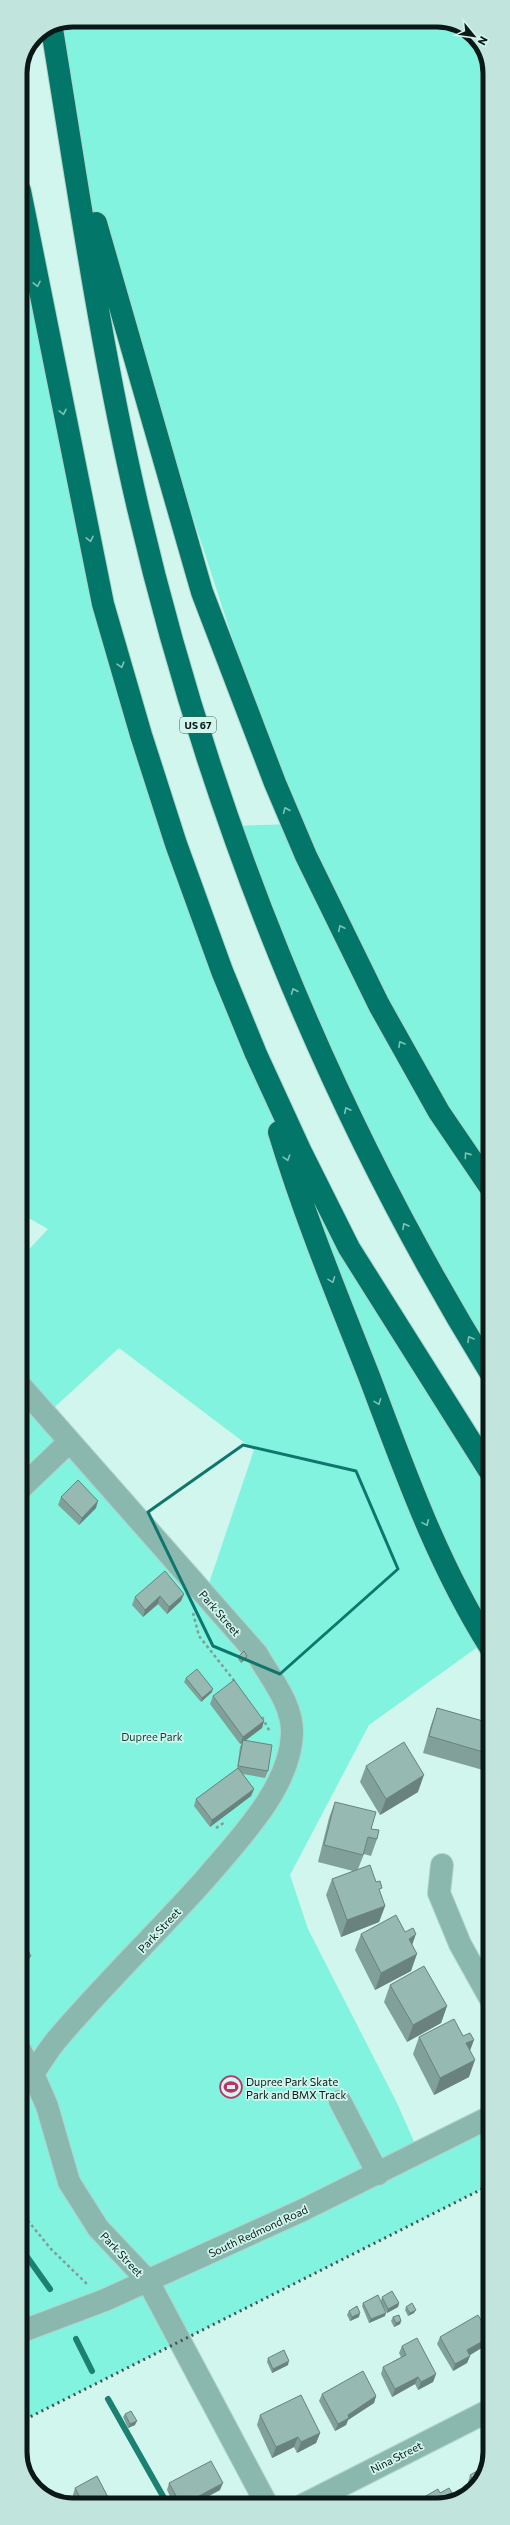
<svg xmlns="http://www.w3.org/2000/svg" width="510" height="2525" font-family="Commissioner,sans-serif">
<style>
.green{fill:#82f3de;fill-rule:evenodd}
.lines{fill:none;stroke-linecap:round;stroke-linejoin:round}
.stream{stroke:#1c8172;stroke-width:6}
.minor-casing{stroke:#b1d3cb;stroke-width:24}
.highway-casing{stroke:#b1d3cb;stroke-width:24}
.path{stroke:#819c96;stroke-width:2.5;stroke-dasharray:3 3;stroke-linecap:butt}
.minor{stroke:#8ab8af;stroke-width:22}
.highway{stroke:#027668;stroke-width:22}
.rail{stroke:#405450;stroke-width:3;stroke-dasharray:2 4;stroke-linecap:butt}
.wall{fill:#81a099}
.shaded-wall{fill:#69827d}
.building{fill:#96bab2;stroke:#69827d}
.oneway{stroke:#7ec3b8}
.marked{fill:none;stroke:#0f766e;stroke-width:3;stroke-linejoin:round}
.labels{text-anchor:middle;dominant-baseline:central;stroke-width:3.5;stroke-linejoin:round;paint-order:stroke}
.shield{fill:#d1f6ee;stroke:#465b57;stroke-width:1}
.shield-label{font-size:10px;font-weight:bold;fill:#0b1916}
.street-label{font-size:11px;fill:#0b1916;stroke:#d1f6ee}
.park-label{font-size:11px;fill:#0a433b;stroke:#d1f6ee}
.poi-label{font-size:11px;fill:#0b1916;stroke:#d1f6ee;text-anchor:start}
.rim{fill:none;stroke:#0b1916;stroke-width:5}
</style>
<rect width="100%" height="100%" fill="#d1f6ee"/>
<path class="green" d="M73 20H444L474 35 490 66V1372L427 1266 231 826 293 824 70 140 52 29Z
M20 191 103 604 176 844 349 1248 490 1472V1647L486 1641 369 1725 290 1875 308 1929 397 2103 419 2153 490 2117V2185L20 2422V1259L48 1229 20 1213ZM119 1348 254 1450 205 1595 46 1415Z"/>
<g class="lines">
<path class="stream" d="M20 2247 50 2289
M76 2339 92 2371
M108 2399 168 2505"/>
<g class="minor-casing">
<path id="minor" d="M20 1385 257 1654C271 1679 293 1704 292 1734 290 1787 240 1838 207 1877 159 1931 106 1982 59 2037 49 2048 41 2062 33 2074L47 2106 69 2182 98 2228 148 2281 267 2505
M20 1489 69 1442
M442 1865 439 1893 460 1944 490 1998
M20 2050 33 2074
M340 2101 378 2174
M20 2332 105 2300 303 2210 490 2117
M303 2505 490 2410"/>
</g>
<g class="highway-casing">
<path id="highway" d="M52 29C78 188 101 350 138 508 209 812 326 1106 490 1372
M20 191 103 604 141 735 176 844 222 971 256 1054 301 1152 349 1248 490 1472
M96 223 202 592 275 783 306 856 379 1005 439 1112 490 1187
M279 1132C304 1215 337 1295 369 1376 404 1469 437 1563 490 1647"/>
</g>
<path class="path" d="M193 1613 199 1636 236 1683
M262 1717 270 1732
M216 1828 225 1822
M20 2211 51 2249 88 2285"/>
<use href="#minor" class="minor"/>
<use href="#highway" class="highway"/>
<path class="rail" d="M20 2422 490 2185"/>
</g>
<path class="wall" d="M61 1497 96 1508 79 1525 58 1505Z
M184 1594 181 1601 167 1614 158 1604 143 1617 132 1605 135 1597Z
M239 1656H247L246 1659 241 1663 238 1659Z
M186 1678 212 1692 201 1702 184 1682Z
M213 1696 264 1721 262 1728 246 1740 268 1771 265 1778 243 1774 254 1789 251 1796 210 1827 194 1806 196 1799 237 1769 240 1747 242 1743 240 1744 210 1704Z
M437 1708 490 1723V1772L423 1753 431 1725Z
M366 1766 418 1792 380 1815 360 1782Z
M335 1802 371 1829 377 1839 371 1856 364 1854 358 1869 380 1892 385 1906 379 1922 341 1937 326 1895 332 1879 353 1871 318 1862 329 1818Z
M361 1934 412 1945 411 1971 375 1990 355 1950Z
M390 1985 447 2006 441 2023 407 2042 384 2002Z
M419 2037 470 2050 469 2077 434 2095 413 2054Z
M382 2297 399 2303 398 2307 387 2313 383 2306 385 2316 369 2323 362 2306 363 2303 381 2301Z
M406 2307 414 2313 408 2316 405 2310Z
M349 2311 359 2317 350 2321 347 2315Z
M393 2317 401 2321 400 2324 394 2327 391 2321Z
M440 2337 488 2344 470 2355V2356L467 2363 453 2371 437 2344Z
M402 2346 436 2374 433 2382 418 2390 415 2384 392 2397 381 2374 383 2367 401 2357 399 2353Z
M268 2358 288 2365 272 2373 267 2362Z
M322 2394 376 2396 374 2403 348 2420 346 2425 335 2431 319 2401Z
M125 2414 135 2425 128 2428 123 2417Z
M260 2415 320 2433 316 2443 297 2453 294 2447 272 2458 257 2425Z
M470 2475 477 2487 472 2490 468 2482Z
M169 2483 220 2490 201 2500 200 2505H174L167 2490Z
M75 2488 112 2505H75L72 2498Z"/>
<path class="shaded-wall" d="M98 1501 96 1508 79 1525 82 1518Z
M184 1594 181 1601 167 1614 169 1607Z
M160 1596 158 1604 143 1617 145 1610Z
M247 1656 246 1659 241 1663 243 1660Z
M213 1689 212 1692 201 1702 202 1698Z
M264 1721 262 1728 242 1743 243 1740 242 1743 240 1744 243 1737Z
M424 1775 418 1792 380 1815 386 1799Z
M254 1789 251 1796 210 1827 212 1820Z
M385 1906 379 1922 341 1937 347 1920Z
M416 1934 410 1951 409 1939Z
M417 1954 411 1971 375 1990 381 1973Z
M31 1956 29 1959 20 1964V1961Z
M447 2006 441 2023 407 2042 413 2025Z
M474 2040 468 2056 466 2043Z
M475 2060 469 2077 434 2095 440 2078Z
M399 2303 398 2307 387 2313 388 2309Z
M416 2310 414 2313 408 2316 410 2313Z
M360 2313 359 2317 350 2321 352 2317Z
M386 2313 385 2316 369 2323 371 2319Z
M401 2321 400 2324 394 2327 396 2323Z
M490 2337 488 2344 465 2358 467 2350Z
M470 2356 467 2363 453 2371 455 2364Z
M289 2361 288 2365 272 2373 273 2369Z
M436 2374 433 2382 418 2390 421 2382Z
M418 2377 415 2384 392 2397 395 2389Z
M376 2396 374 2403 348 2420 346 2425 335 2431 338 2424 348 2415Z
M137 2421 135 2425 128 2428 130 2424Z
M320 2433 316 2443 297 2453 301 2442Z
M298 2437 294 2447 272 2458 276 2447Z
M223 2483 220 2490 196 2503 199 2496Z
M201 2501 200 2505H194Z"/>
<path class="building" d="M78 1480 98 1501 82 1518 61 1497Z
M165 1571 184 1594 169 1607 160 1596 145 1610 135 1597Z
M244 1651 247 1656 243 1660 239 1656Z
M197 1669 213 1689 202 1698 186 1678Z
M234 1680 264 1721 243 1737 213 1696Z
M437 1708 490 1723V1754L429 1736Z
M243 1740 272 1745 268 1771 238 1766Z
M404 1742 424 1775 386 1799 366 1766Z
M238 1768 254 1789 212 1820 196 1799Z
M335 1802 376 1812 371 1829 379 1830 377 1839 368 1837 363 1855 324 1845Z
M370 1865 376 1882 380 1881 382 1888 379 1889 385 1906 347 1920 332 1879Z
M396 1915 405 1932 413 1928 416 1934 409 1939 417 1954 381 1973 361 1934Z
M25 1946 31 1956 20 1961V1949Z
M424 1966 447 2006 413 2025 390 1985Z
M454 2019 463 2036 470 2033 474 2040 466 2043 475 2060 440 2078 419 2037Z
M392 2291 399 2303 388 2309 382 2297Z
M378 2295 386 2313 371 2319 363 2303Z
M412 2303 416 2310 410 2313 406 2307Z
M357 2306 360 2313 352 2317 349 2311Z
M399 2315 401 2321 396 2323 393 2317Z
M478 2315 490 2335V2337L467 2350 470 2356 455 2364 440 2337Z
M417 2338 436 2374 421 2382 418 2377 395 2389 383 2367 406 2355 402 2346Z
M284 2350 289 2361 273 2369 268 2358Z
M363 2371 376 2396 348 2415 349 2418 338 2424 322 2394Z
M301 2395 320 2433 301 2442 298 2437 276 2447 260 2415Z
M131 2411 137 2421 130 2424 125 2414Z
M211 2461 223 2483 199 2496 201 2501 194 2505H181L169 2483Z
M484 2467 477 2487 470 2475Z
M97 2476 112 2505H84L75 2488Z
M449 2488 456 2499 444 2505H418L417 2501 438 2489 440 2493Z"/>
<defs><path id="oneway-chevron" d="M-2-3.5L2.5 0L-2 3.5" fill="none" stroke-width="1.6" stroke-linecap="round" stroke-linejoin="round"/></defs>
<g class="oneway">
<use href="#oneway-chevron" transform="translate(37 284) rotate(78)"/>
<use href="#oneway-chevron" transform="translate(63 412) rotate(78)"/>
<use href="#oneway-chevron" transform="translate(90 539) rotate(78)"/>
<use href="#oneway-chevron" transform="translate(121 665) rotate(74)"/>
<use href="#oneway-chevron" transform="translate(286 810) rotate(-113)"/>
<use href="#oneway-chevron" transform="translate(341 928) rotate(-116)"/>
<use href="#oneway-chevron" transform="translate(294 991) rotate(-113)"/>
<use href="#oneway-chevron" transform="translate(401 1044) rotate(-119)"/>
<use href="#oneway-chevron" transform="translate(347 1110) rotate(-116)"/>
<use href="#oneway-chevron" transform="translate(467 1155) rotate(-125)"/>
<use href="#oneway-chevron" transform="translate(287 1158) rotate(73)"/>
<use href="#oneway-chevron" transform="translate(405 1226) rotate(-119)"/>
<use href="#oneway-chevron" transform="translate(332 1280) rotate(69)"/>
<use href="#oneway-chevron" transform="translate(470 1339) rotate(-120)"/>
<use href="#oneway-chevron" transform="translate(378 1402) rotate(69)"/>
<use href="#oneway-chevron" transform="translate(426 1523) rotate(66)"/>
</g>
<path class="marked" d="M243 1445 356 1471 398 1569 280 1674 213 1646 148 1512Z"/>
<defs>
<g id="stadium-ring" transform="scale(1.15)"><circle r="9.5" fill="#d1f6ee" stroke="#bd326b" stroke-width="1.5"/><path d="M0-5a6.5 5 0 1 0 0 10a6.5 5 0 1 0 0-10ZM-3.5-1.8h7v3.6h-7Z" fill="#bd326b"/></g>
</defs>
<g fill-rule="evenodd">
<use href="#stadium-ring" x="231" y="2087"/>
</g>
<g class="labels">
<rect class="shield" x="180" y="717" width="36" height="16" rx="3"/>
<g class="shield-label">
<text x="198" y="725">US 67</text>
</g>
<g class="street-label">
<text transform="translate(220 1613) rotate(49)">Park Street</text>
<text transform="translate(159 1930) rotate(-47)">Park Street</text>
<text transform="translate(258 2231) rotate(-25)">South Redmond Road</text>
<text transform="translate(122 2254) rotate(47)">Park Street</text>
<text transform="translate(396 2457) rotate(-27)">Nina Street</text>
</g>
<g class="park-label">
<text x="152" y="1736">Dupree Park</text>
</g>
<g class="poi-label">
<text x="246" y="2081">Dupree Park Skate<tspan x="246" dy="13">Park and BMX Track</tspan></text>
</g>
</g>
<path d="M0 0H510V2525H0ZM73 27H437A46 46 0 0 1 483 73V2452A46 46 0 0 1 437 2498H73A46 46 0 0 1 27 2452V73A46 46 0 0 1 73 27Z" fill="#c1e4dd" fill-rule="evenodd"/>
<path class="rim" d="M73 27H437A46 46 0 0 1 483 73V2452A46 46 0 0 1 437 2498H73A46 46 0 0 1 27 2452V73A46 46 0 0 1 73 27Z"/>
<g transform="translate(474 36) rotate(119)" stroke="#d1f6ee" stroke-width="3" paint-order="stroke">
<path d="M0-3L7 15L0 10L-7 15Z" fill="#0b1916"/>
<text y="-6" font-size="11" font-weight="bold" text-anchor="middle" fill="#0b1916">N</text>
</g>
</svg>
